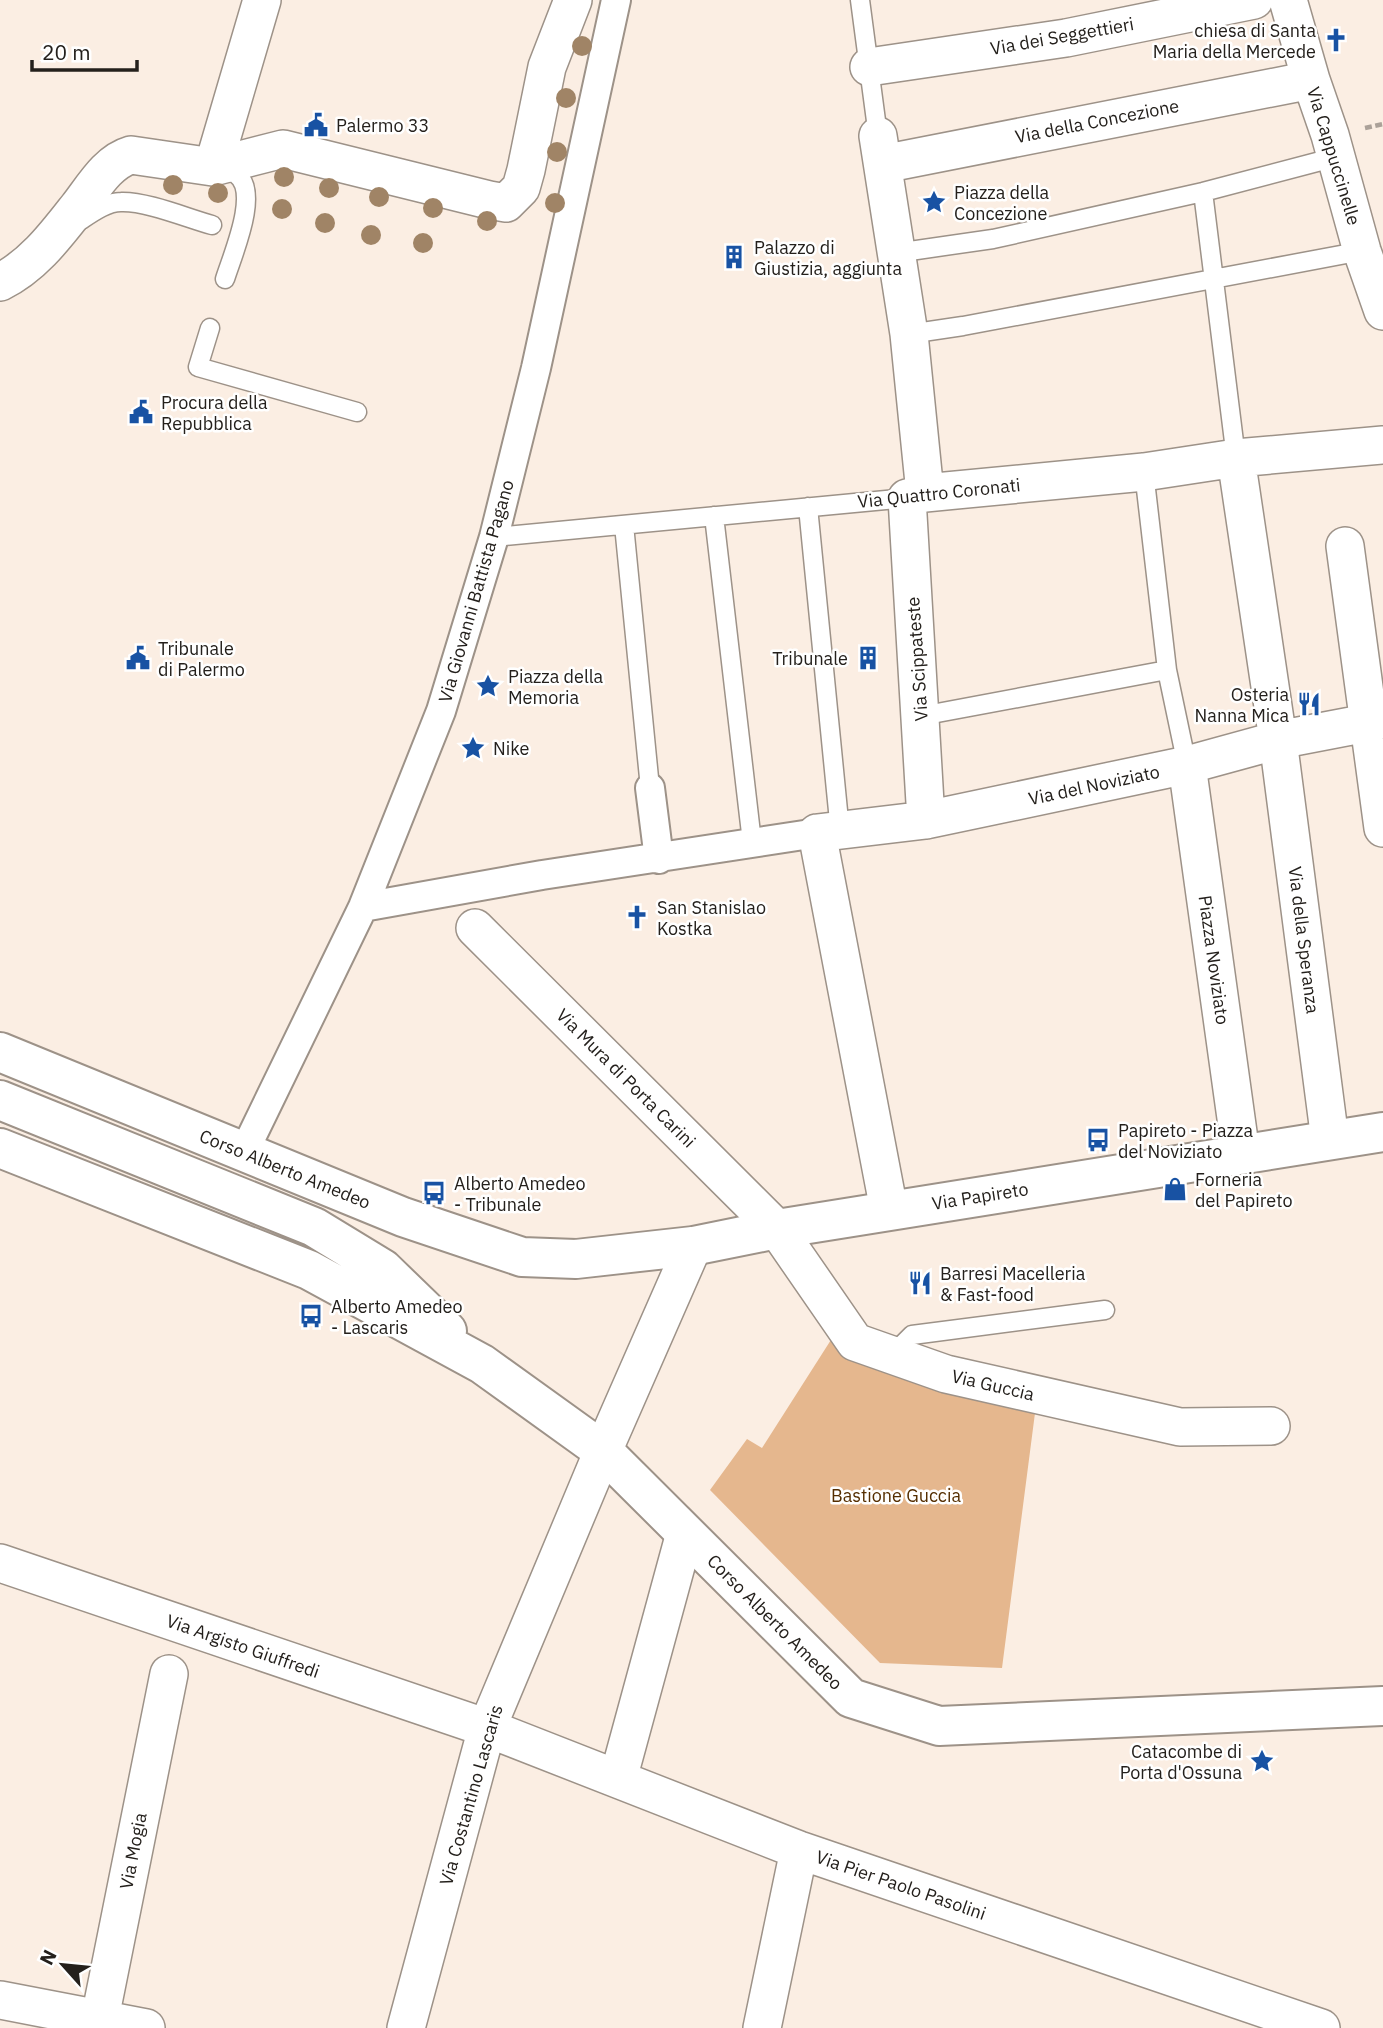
<svg xmlns="http://www.w3.org/2000/svg" width="1383" height="2028" font-family="'IBM Plex Sans',sans-serif">
<style>
.green{fill:#e5b78e}
.lines{fill:none;stroke-linecap:round;stroke-linejoin:round}
.service-casing{stroke:#9d9288;stroke-width:21}
.pedestrian-casing{stroke:#9d9288;stroke-width:32}
.minor-casing{stroke:#9d9288;stroke-width:40}
.tertiary-casing{stroke:#9d9288;stroke-width:42}
.path{stroke:#aba199;stroke-width:4.5;stroke-dasharray:7 3.5;stroke-linecap:butt}
.service{stroke:#fff;stroke-width:18}
.pedestrian{stroke:#fff;stroke-width:28}
.minor{stroke:#fff;stroke-width:37}
.tertiary{stroke:#fff;stroke-width:38}
.tree{fill:#a08466}
.labels{text-anchor:middle;dominant-baseline:central;stroke-width:5;stroke-linejoin:round;paint-order:stroke}
.poi-label{font-size:18px;fill:#24201c;stroke:#fff;text-anchor:start}
.street-label{font-size:18px;fill:#24201c;stroke:#fff}
.park-label{font-size:18px;fill:#552e00;stroke:#fff}
</style>
<rect width="100%" height="100%" fill="#fbeee3"/>
<path class="green" d="M836 1332 1035 1413 1002 1668 880 1663 710 1490 747 1439 762 1448Z"/>
<g class="lines">
<g class="service-casing">
<path id="service" d="M860 0 878 136
M220 169C224 171 232 172 236 174 261 191 232 256 225 279
M1203 192 1236 458
M81 220C93 212 107 202 121 202 146 201 187 218 212 225
M896 253 993 239 1203 192 1336 157
M210 328 198 367 357 412
M909 334 963 326 1362 251
M1144 472 1167 670 1187 765
M808 507 840 831
M714 516 752 842
M624 525 650 788
M494 537 907 498
M921 716 1167 670
M892 1355 912 1335 1105 1310"/>
</g>
<g class="pedestrian-casing">
<path id="pedestrian" d="M650 788 659 859
M363 907 542 875 817 833
M244 1152 363 907 441 711 494 537 536 368 616 0"/>
</g>
<g class="minor-casing">
<path id="minor" d="M1288 0 1311 80 1330 135 1362 251 1383 311
M869 67 1066 38 1254 0
M878 136 909 334 925 493
M883 164 1311 80
M213 167 262 0
M0 282C33 266 56 235 78 207 93 188 107 162 131 155L213 167 283 149 489 200 506 203 521 188 526 170 547 67 573 0
M1236 458 1278 740 1330 1140
M1345 546 1383 828
M1187 765 1241 1154
M926 820 907 498 925 493 1144 472 1236 458 1383 445
M475 928 777 1229 855 1342 946 1374 1180 1427 1271 1426
M889 1210 817 833 926 820 1187 765 1278 740 1383 720
M0 1563 487 1728 799 1850 1321 2028
M618 1779 685 1533
M0 2000 146 2028
M98 2028 169 1674
M406 2028 487 1728 603 1451 693 1246
M762 2028 799 1850"/>
</g>
<g class="tertiary-casing">
<path id="tertiary" d="M0 1052 403 1217 522 1257 576 1259 693 1246 777 1229 1383 1132
M0 1100 314 1227 383 1269 447 1331
M0 1148 309 1270 482 1364 603 1451 851 1698 939 1726 1383 1706"/>
</g>
<path class="path" d="M1365 128 1383 124"/>
<use href="#service" class="service"/>
<use href="#pedestrian" class="pedestrian"/>
<use href="#minor" class="minor"/>
<use href="#tertiary" class="tertiary"/>
</g>
<g class="tree">
<circle cx="582" cy="46" r="10"/>
<circle cx="566" cy="98" r="10"/>
<circle cx="557" cy="152" r="10"/>
<circle cx="284" cy="177" r="10"/>
<circle cx="173" cy="185" r="10"/>
<circle cx="329" cy="188" r="10"/>
<circle cx="218" cy="193" r="10"/>
<circle cx="379" cy="197" r="10"/>
<circle cx="555" cy="203" r="10"/>
<circle cx="433" cy="208" r="10"/>
<circle cx="282" cy="209" r="10"/>
<circle cx="487" cy="221" r="10"/>
<circle cx="325" cy="223" r="10"/>
<circle cx="371" cy="235" r="10"/>
<circle cx="423" cy="243" r="10"/>
</g>
<defs>
<g id="church-bare" transform="scale(1.89)"><path d="M-1.2-6h2.4v3.5h3.3v2.4h-3.3V6h-2.4V-.1h-3.3v-2.4h3.3Z" fill="#1852a3" stroke="#fff" stroke-width="2.5" paint-order="stroke"/></g>
<g id="civic-bare" transform="scale(1.89)"><path d="M-.6-6.5H3V-4.5H.6V-3L4-1V1h2V6H-6V1h2V-1L-.6-3ZM-1.2 2.5V6h2.4V2.5Z" fill="#1852a3" stroke="#fff" stroke-width="2.5" paint-order="stroke"/></g>
<g id="sight-bare" transform="scale(1.89)"><path d="M0-6L1.8-2.2L6-1.7L2.9 1.2L3.7 5.4L0 3.3L-3.7 5.4L-2.9 1.2L-6-1.7L-1.8-2.2Z" fill="#1852a3" stroke="#fff" stroke-width="2.5" paint-order="stroke"/></g>
<g id="building-bare" transform="scale(1.89)"><path d="M-4-6H4V6H1V3H-1V6H-4ZM-2.5-4.3h1.7v1.8h-1.7ZM.8-4.3h1.7v1.8H.8ZM-2.5-1h1.7V.8h-1.7ZM.8-1h1.7V.8H.8Z" fill="#1852a3" stroke="#fff" stroke-width="2.5" paint-order="stroke"/></g>
<g id="restaurant-bare" transform="scale(1.89)"><path d="M-5-6h1v4h1v-4h1v4h1v-4h1v5L-1.5 .5V6h-2V.5L-5-1ZM5-6V6H3V1.5H1.5Q1.5-4 5-6Z" fill="#1852a3" stroke="#fff" stroke-width="2.5" paint-order="stroke"/></g>
<g id="bus-bare" transform="scale(1.89)"><path d="M-5-6H5V4H4V6H2V4H-2V6H-4V4H-5ZM-3.5-4V0h7V-4ZM-3.5 1.2v1.5H-2V1.2ZM2 1.2v1.5H3.5V1.2Z" fill="#1852a3" stroke="#fff" stroke-width="2.5" paint-order="stroke"/></g>
<g id="shop-bare" transform="scale(1.89)"><path d="M-5-2.5h2.3a2.7 3.5 0 0 1 5.4 0H5L5.5 6h-11ZM-1.5-2.5h3a1.5 2.3 0 0 0-3 0Z" fill="#1852a3" stroke="#fff" stroke-width="2.5" paint-order="stroke"/></g>
</defs>
<g fill-rule="evenodd">
<use href="#church-bare" x="1336" y="40"/>
<use href="#civic-bare" x="316" y="125"/>
<use href="#sight-bare" x="934" y="202"/>
<use href="#building-bare" x="734" y="257"/>
<use href="#civic-bare" x="141" y="412"/>
<use href="#civic-bare" x="138" y="658"/>
<use href="#building-bare" x="868" y="658"/>
<use href="#sight-bare" x="488" y="686"/>
<use href="#restaurant-bare" x="1309" y="704"/>
<use href="#sight-bare" x="473" y="748"/>
<use href="#church-bare" x="637" y="917"/>
<use href="#bus-bare" x="1098" y="1140"/>
<use href="#shop-bare" x="1175" y="1189"/>
<use href="#bus-bare" x="434" y="1193"/>
<use href="#restaurant-bare" x="920" y="1283"/>
<use href="#bus-bare" x="311" y="1316"/>
<use href="#sight-bare" x="1262" y="1761"/>
</g>
<g class="labels">
<g class="poi-label">
<text x="1316" y="30" text-anchor="end">chiesa di Santa<tspan x="1316" dy="21">Maria della Mercede</tspan></text>
<text x="336" y="125">Palermo 33</text>
<text x="954" y="192">Piazza della<tspan x="954" dy="21">Concezione</tspan></text>
<text x="754" y="247">Palazzo di<tspan x="754" dy="21">Giustizia, aggiunta</tspan></text>
<text x="161" y="402">Procura della<tspan x="161" dy="21">Repubblica</tspan></text>
<text x="158" y="648">Tribunale<tspan x="158" dy="21">di Palermo</tspan></text>
<text x="848" y="658" text-anchor="end">Tribunale</text>
<text x="508" y="676">Piazza della<tspan x="508" dy="21">Memoria</tspan></text>
<text x="1289" y="694" text-anchor="end">Osteria<tspan x="1289" dy="21">Nanna Mica</tspan></text>
<text x="493" y="748">Nike</text>
<text x="657" y="907">San Stanislao<tspan x="657" dy="21">Kostka</tspan></text>
<text x="1118" y="1130">Papireto - Piazza<tspan x="1118" dy="21">del Noviziato</tspan></text>
<text x="1195" y="1179">Forneria<tspan x="1195" dy="21">del Papireto</tspan></text>
<text x="454" y="1183">Alberto Amedeo<tspan x="454" dy="21">- Tribunale</tspan></text>
<text x="940" y="1273">Barresi Macelleria<tspan x="940" dy="21">&amp; Fast-food</tspan></text>
<text x="331" y="1306">Alberto Amedeo<tspan x="331" dy="21">- Lascaris</tspan></text>
<text x="1242" y="1751" text-anchor="end">Catacombe di<tspan x="1242" dy="21">Porta d'Ossuna</tspan></text>
</g>
<g class="street-label">
<text transform="translate(1062 36) rotate(-10)">Via dei Seggettieri</text>
<text transform="translate(1097 121) rotate(-11)">Via della Concezione</text>
<text transform="translate(1334 156) rotate(73)">Via Cappuccinelle</text>
<text transform="translate(939 493) rotate(-6)">Via Quattro Coronati</text>
<text transform="translate(476 591) rotate(-74)">Via Giovanni Battista Pagano</text>
<text transform="translate(917 659) rotate(-94)">Via Scippateste</text>
<text transform="translate(1094 785) rotate(-12)">Via del Noviziato</text>
<text transform="translate(1304 940) rotate(83)">Via della Speranza</text>
<text transform="translate(1214 960) rotate(82)">Piazza Noviziato</text>
<text transform="translate(626 1078) rotate(45)">Via Mura di Porta Carini</text>
<text transform="translate(285 1169) rotate(22)">Corso Alberto Amedeo</text>
<text transform="translate(980 1196) rotate(-9)">Via Papireto</text>
<text transform="translate(993 1385) rotate(13)">Via Guccia</text>
<text transform="translate(775 1622) rotate(45)">Corso Alberto Amedeo</text>
<text transform="translate(243 1646) rotate(19)">Via Argisto Giuffredi</text>
<text transform="translate(471 1795) rotate(-74)">Via Costantino Lascaris</text>
<text transform="translate(133 1851) rotate(-79)">Via Mogia</text>
<text transform="translate(901 1885) rotate(19)">Via Pier Paolo Pasolini</text>
</g>
<g class="park-label">
<text x="896" y="1495">Bastione Guccia</text>
</g>
</g>
<g transform="translate(63 1965) rotate(297)" stroke="#ffffff" stroke-width="5" paint-order="stroke">
<path d="M0-5L12 26L0 18L-12 26Z" fill="#24201c"/>
<text y="-10" font-size="19" font-weight="bold" text-anchor="middle" fill="#24201c">N</text>
</g>
<path d="M32 60v10h105v-10" fill="none" stroke="#24201c" stroke-width="3.5"/>
<text x="42" y="60" font-size="21" fill="#24201c" stroke="#ffffff" stroke-width="5" paint-order="stroke">20 m</text>
</svg>
